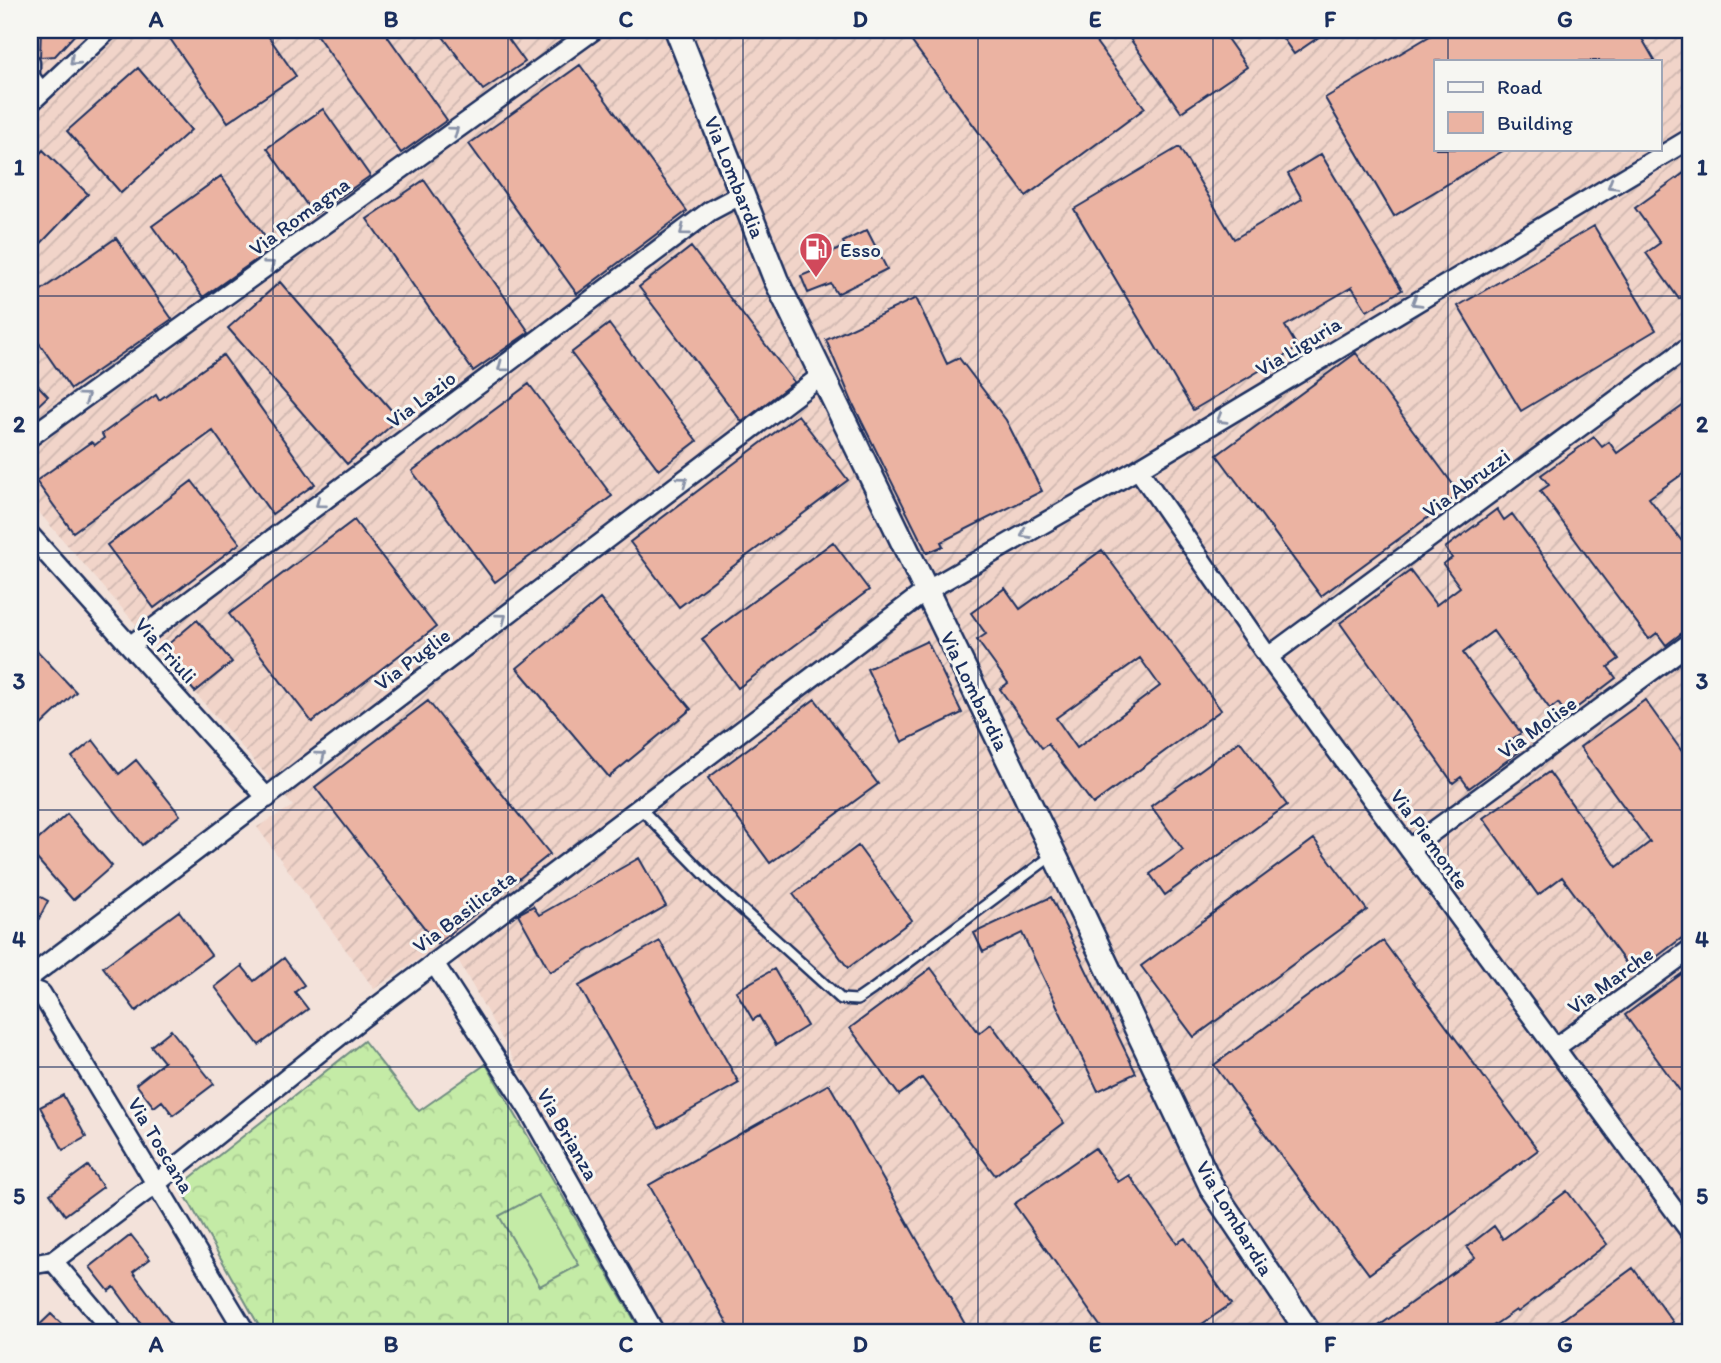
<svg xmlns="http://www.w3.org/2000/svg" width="1721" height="1363" font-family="Itim,sans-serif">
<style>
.industrial{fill:url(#industrial-furrows);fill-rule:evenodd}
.forest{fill:url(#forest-crowns);stroke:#708d82;stroke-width:2}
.pitch{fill:#c4eba6;stroke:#708d82;stroke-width:2}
.building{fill:#ebb3a2;stroke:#1b2f5e;stroke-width:2;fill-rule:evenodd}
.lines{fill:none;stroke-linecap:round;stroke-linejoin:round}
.service-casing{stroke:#1b2f5e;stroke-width:14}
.minor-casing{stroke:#1b2f5e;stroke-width:23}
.tertiary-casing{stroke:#1b2f5e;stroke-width:28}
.service{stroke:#f6f6f2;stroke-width:9}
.minor{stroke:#f6f6f2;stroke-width:18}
.tertiary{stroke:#f6f6f2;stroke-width:23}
.oneway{stroke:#8892a8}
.grid{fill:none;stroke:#1b2f5e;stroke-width:2;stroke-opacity:0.55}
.labels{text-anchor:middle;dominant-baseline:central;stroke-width:6;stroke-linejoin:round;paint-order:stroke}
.street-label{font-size:21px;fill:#1b2f5e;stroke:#f6f6f2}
.poi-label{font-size:21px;fill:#1b2f5e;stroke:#f6f6f2;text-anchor:start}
.neatline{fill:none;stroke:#1b2f5e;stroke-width:2.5}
.grid-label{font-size:23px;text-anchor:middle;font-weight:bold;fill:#1b2f5e}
</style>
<defs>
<pattern id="industrial-furrows" width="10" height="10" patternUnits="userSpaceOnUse" patternTransform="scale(1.75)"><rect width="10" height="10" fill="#f1d4c9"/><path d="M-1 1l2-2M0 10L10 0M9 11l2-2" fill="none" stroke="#ceb6af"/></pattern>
<pattern id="forest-crowns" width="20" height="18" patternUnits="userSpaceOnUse" patternTransform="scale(1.75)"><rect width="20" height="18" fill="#c4eba6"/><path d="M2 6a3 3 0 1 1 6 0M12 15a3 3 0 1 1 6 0" fill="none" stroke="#a8ca91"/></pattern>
</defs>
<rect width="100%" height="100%" fill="#f3e2da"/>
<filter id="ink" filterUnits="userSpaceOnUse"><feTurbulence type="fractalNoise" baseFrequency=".0143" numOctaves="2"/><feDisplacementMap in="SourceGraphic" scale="14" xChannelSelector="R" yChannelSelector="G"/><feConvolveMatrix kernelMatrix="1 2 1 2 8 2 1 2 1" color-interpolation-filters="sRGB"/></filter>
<g filter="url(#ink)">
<path class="industrial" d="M30 30H1691V1333H666L447 940 374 989 257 827 293 806 30 502ZM1436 61H1660V149H1436Z"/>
<path class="forest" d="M364 1041 419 1111 486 1064 642 1333H263L180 1186Z"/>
<path class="pitch" d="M538 1195 579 1265 540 1286 499 1216Z"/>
<path class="building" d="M41 30H79L55 56 40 57Z
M164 30H264L296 76 228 122Z
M313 30H383L447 120 401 153Z
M438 30H502L525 62 483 90Z
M903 30H1087L1145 108 1026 196Z
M1124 30H1221L1247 67 1181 112Z
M1277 30H1329L1294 54Z
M1440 30H1637L1655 61H1436V149H1506L1394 216 1325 98Z
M580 65 687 211 577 294 469 144Z
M138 68 191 130 121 193 67 131Z
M323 109 370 176 314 215 267 148Z
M1179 147 1234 239 1302 199 1288 174 1321 154 1402 290 1367 311 1352 287 1285 326 1298 348 1193 410 1074 209Z
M43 150 88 194 30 255V165Z
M1691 168V290L1679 299 1646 253 1660 243 1635 208Z
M221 176 273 248 203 297 152 226Z
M424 180 529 332 473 371 367 219Z
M1594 226 1656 330 1521 411 1458 306Z
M867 230 887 269 837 294 831 284 808 293 801 276 823 267 819 259 845 246 843 242Z
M116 238 172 319 71 389 30 330V298Z
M691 247 794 382 742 422 639 287Z
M280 282 399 419 347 464 228 328Z
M916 298 947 364 959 358 1006 420 1042 491 941 542 943 546 927 553 853 404 826 340Z
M609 324 697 441 659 470 571 353Z
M1356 353 1460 494 1321 596 1217 455Z
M223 355 315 484 272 514 213 431 73 532 36 481 91 442 95 445 104 438 102 434 156 395 159 400Z
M30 377 48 396 30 413Z
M529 384 612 496 495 582 412 471Z
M1691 400V468L1649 498 1691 553V626L1666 645 1657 633 1649 639 1590 560 1540 491 1549 485 1541 475 1594 437 1602 447 1609 442 1617 453Z
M798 415 848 480 679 607 630 542Z
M192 481 240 543 154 608 107 545Z
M1497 509 1504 520 1512 514 1619 659 1608 667 1616 678 1567 715 1558 703 1550 709 1493 631 1463 653 1521 733 1511 740 1519 752 1469 788 1461 777 1453 783 1340 623 1410 571 1436 605 1460 587 1443 564 1452 558 1445 548Z
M354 520 436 627 312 722 229 614Z
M833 542 869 590 738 688 702 639Z
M1102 550 1221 710 1093 804 1048 744 1042 748 1000 689 1008 683 977 640 986 634 971 613 1005 588 1020 609ZM1140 658 1160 686 1077 748 1056 718Z
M600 599 691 709 609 777 517 668Z
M197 620 232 662 195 692 160 651Z
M927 641 962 713 902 742 867 669Z
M30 643 76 692 40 726 30 715Z
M815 699 878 784 770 863 708 778Z
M1645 700 1691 764V931L1634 974 1562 877 1538 895 1483 818 1549 772 1617 867 1650 842 1580 747Z
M428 701 550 854 437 944 315 787Z
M93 740 119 774 136 760 180 815 142 845 72 757Z
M1240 741 1287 805 1165 895 1150 874 1183 850 1151 806Z
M67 814 112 866 73 900 30 851V847Z
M1314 839 1367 910 1194 1037 1141 966Z
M858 846 912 920 848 968 793 894Z
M639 858 666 906 550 972 518 914 533 906 539 915Z
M30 891 48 901 30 936Z
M1051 897 1136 1073 1098 1091 1022 933 983 952 974 933Z
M179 911 211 955 136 1011 103 967Z
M660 941 739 1083 659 1128 579 986Z
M1383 941 1538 1150 1369 1274 1214 1065Z
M284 958 304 985 295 992 308 1009 259 1045 215 987 242 966 254 981Z
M1691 967V1106L1625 1015Z
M931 968 979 1033 991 1024 1064 1123 995 1175 922 1078 899 1095 850 1028Z
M774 969 807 1026 776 1045 759 1016 753 1020 736 991Z
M171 1030 214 1084 173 1115 162 1101 154 1107 136 1084 164 1062 151 1046Z
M829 1084 970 1333H733L649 1185Z
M63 1095 86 1137 63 1150 40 1107Z
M1095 1148 1118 1182 1129 1175 1177 1243 1185 1238 1231 1304 1189 1333H1105L1014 1204Z
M88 1166 103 1187 65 1215 50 1194Z
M1567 1191 1607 1244 1518 1312 1516 1310 1483 1333H1369L1475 1257 1467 1247 1494 1226 1503 1239Z
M131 1235 150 1259 133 1272 178 1333H148L114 1287 109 1291 90 1267Z
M1633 1268 1673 1322 1657 1333H1544Z
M51 1314 71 1333H31Z"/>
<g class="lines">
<g class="service-casing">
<path id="service" d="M640 808 713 883 841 999 857 1000 873 989 1054 854"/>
</g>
<g class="minor-casing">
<path id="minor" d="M30 63V77L41 92
M30 103 108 30
M30 437 594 30
M1138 469 1268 657 1691 1233
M30 535 267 798
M131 645 710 211 742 194
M1268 657 1691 345
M1409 849 1691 642
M434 963 529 1110 655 1333
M30 977 821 376
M30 989 41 993 246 1333
M1555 1048 1691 949
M53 1261 114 1333
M30 1265 53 1261 158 1182 362 1018 926 591 1138 469 1691 138"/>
</g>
<g class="tertiary-casing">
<path id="tertiary" d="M677 30 776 280 1054 854 1213 1190 1309 1333"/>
</g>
<use href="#service" class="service"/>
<use href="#minor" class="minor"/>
<use href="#tertiary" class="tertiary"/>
</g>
<defs><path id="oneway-chevron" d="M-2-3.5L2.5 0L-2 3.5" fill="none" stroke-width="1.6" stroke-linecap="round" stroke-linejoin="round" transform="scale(1.75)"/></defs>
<g class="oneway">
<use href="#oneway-chevron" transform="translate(74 61) rotate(137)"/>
<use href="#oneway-chevron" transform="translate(454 131) rotate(-36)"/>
<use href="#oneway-chevron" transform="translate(1612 185) rotate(149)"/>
<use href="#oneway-chevron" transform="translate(684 231) rotate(143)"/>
<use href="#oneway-chevron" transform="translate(270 265) rotate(-36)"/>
<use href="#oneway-chevron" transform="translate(1416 302) rotate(149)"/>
<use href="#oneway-chevron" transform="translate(502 367) rotate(143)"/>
<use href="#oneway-chevron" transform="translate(85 397) rotate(-36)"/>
<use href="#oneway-chevron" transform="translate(1221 419) rotate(149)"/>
<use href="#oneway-chevron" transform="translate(683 481) rotate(-37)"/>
<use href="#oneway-chevron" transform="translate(320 503) rotate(143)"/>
<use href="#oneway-chevron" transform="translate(1025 534) rotate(150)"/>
<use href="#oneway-chevron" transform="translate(502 618) rotate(-37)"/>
<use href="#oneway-chevron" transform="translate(321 756) rotate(-37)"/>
</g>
</g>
<path class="grid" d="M273 30V1333M508 30V1333M743 30V1333M978 30V1333M1213 30V1333M1448 30V61M1448 149V1333M30 296H1691M30 553H1691M30 810H1691M30 1067H1691"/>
<defs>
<g id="fuel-pin" transform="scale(1.75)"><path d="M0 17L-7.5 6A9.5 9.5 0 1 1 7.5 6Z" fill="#d1495b" stroke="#f6f6f2"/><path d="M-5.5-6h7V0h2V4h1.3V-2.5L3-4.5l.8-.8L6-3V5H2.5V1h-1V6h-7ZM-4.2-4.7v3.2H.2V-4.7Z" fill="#fff"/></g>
</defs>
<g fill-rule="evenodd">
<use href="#fuel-pin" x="816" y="249"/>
</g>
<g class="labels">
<g class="street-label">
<text transform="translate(735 177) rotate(68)">Via Lombardia</text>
<text transform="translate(299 216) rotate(-36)">Via Romagna</text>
<text transform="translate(1298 346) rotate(-31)">Via Liguria</text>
<text transform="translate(421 399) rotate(-37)">Via Lazio</text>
<text transform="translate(1466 483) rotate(-36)">Via Abruzzi</text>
<text transform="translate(166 650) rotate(48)">Via Friuli</text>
<text transform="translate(412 659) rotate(-37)">Via Puglie</text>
<text transform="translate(975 691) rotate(64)">Via Lombardia</text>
<text transform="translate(1537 727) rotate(-36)">Via Molise</text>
<text transform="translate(1430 839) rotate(54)">Via Piemonte</text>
<text transform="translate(464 911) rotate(-37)">Via Basilicata</text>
<text transform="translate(1610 980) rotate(-36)">Via Marche</text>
<text transform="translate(568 1134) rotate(60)">Via Brianza</text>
<text transform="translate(161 1145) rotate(59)">Via Toscana</text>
<text transform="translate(1235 1218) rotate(59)">Via Lombardia</text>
</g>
<g class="poi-label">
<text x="840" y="249">Esso</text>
</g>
</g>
<rect width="1721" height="1363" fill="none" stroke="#f6f6f2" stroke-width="77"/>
<rect x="1434" y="60" width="228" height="91" fill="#f6f6f2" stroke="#9ea6b7" stroke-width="2"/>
<rect x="1448" y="82" width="35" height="10" fill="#f6f6f2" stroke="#9ea6b7" stroke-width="2"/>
<text x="1497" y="94" font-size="21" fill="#1b2f5e">Road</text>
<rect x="1448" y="112" width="35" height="21" fill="#ebb3a2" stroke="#9ea6b7" stroke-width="2"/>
<text x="1497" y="130" font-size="21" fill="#1b2f5e">Building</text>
<rect x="38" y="38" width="1644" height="1286" class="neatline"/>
<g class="grid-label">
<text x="156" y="27">A</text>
<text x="391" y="27">B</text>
<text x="626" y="27">C</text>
<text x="860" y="27">D</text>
<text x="1095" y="27">E</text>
<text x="1330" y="27">F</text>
<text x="1565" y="27">G</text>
<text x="19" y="175">1</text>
<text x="1702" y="175">1</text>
<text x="19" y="432">2</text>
<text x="1702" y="432">2</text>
<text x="19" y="689">3</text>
<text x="1702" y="689">3</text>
<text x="19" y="947">4</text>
<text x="1702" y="947">4</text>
<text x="19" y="1204">5</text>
<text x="1702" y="1204">5</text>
<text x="156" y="1352">A</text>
<text x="391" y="1352">B</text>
<text x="626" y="1352">C</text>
<text x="860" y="1352">D</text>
<text x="1095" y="1352">E</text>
<text x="1330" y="1352">F</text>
<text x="1565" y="1352">G</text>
</g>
</svg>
